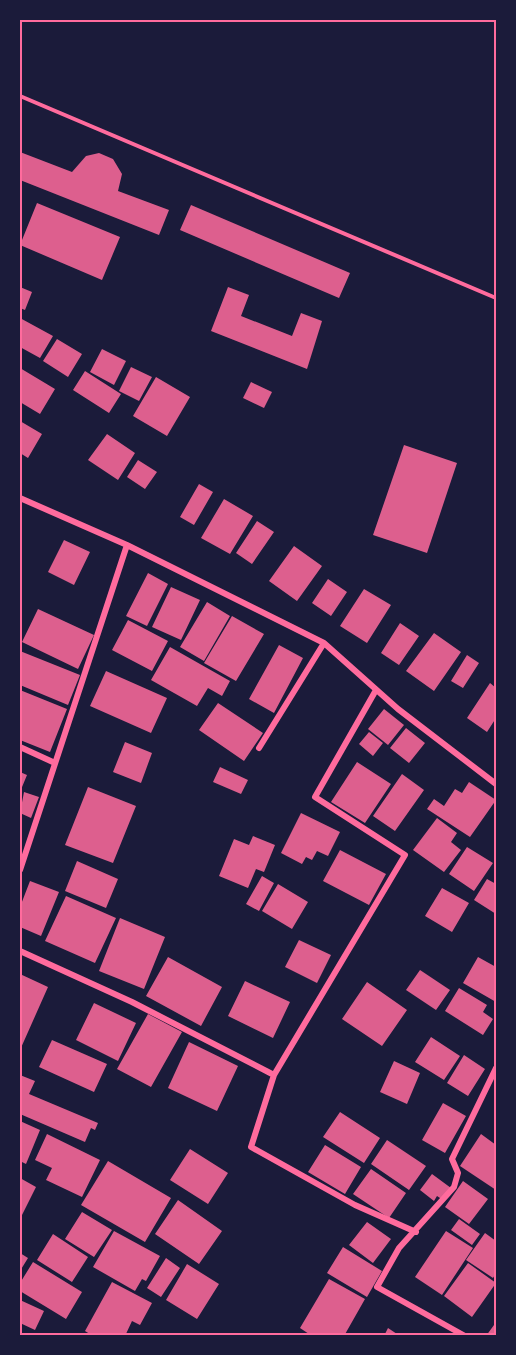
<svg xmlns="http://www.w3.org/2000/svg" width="516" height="1355" font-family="Figtree,sans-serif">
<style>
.building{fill:#dd5f8e}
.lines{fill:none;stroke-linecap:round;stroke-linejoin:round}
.path{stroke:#ff6b9d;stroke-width:4}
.minor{stroke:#ff6b9d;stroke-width:6}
.neatline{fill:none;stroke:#ff6b9d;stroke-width:2}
</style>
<rect width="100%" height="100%" fill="#1b1b3a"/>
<path class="building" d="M20 152 72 172 86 156 99 153 113 159 122 174 118 191 169 210 159 235 20 180Z
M37 203 120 237 102 280 20 245Z
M191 205 350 273 339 298 180 230Z
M20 287 32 292 25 310 20 308Z
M228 287 249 295 241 316 292 336 301 313 322 321 307 369 211 331Z
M20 318 53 336 40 358 20 347Z
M57 339 82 354 68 377 43 361Z
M102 349 126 361 114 385 90 372Z
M131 367 152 377 139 401 119 391Z
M20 368 55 389 40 414 20 402Z
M85 371 121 394 109 413 73 390Z
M156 377 190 397 167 436 133 416Z
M251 382 272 392 264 408 243 398Z
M20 421 42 434 28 458 20 453Z
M107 434 135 453 118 480 88 460Z
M404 445 457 463 427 553 373 535Z
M138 460 157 472 145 489 127 477Z
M199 484 213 492 194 525 180 517Z
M224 499 253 516 230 554 201 538Z
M257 521 274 532 252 564 236 553Z
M64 540 90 552 74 585 48 572Z
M294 546 322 566 297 601 269 581Z
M148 573 168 584 147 626 126 616Z
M328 579 347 592 331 616 312 603Z
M171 587 200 600 181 640 152 627Z
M364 589 391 605 367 643 340 626Z
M207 602 230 616 204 661 180 647Z
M38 609 94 635 78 669 22 642Z
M232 616 264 634 236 681 204 663Z
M128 620 168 641 152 671 112 650Z
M400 623 419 636 399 665 381 653Z
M434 633 461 652 434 691 406 671Z
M279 645 303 658 274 713 249 699Z
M170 647 230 681 222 696 208 688 197 706 151 680Z
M20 651 80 675 68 705 20 685Z
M467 655 479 663 463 688 451 681Z
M106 671 167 698 151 733 90 706Z
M490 683 496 688V718L487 732 467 718Z
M20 690 67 709 50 752 20 740Z
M218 703 263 733 244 761 199 730Z
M384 709 404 725 388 745 368 729Z
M406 728 425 743 409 763 390 748Z
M369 732 383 743 373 756 359 744Z
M125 742 152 753 141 783 113 772Z
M357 762 391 784 365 823 331 802Z
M220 767 248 780 241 794 213 782Z
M20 772 27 775 20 792Z
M402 774 424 790 395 831 373 816Z
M469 782 496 800 470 837 427 809 434 799 444 806 455 789 462 793Z
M88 787 136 806 113 863 65 845Z
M24 792 39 797 31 818 20 813Z
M301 813 340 832 328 856 317 851 312 860 306 857 302 864 281 853Z
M437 818 457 833 451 842 461 850 444 872 413 850Z
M253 836 275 845 264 872 256 869 248 888 219 876 234 839 249 845Z
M467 847 493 863 474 891 449 874Z
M340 850 386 874 369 905 323 881Z
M77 861 118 879 106 908 65 891Z
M262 876 274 883 259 911 246 904Z
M487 879 496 884V914L474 900Z
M30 881 59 892 41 936 20 927V907Z
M278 884 308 902 292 929 262 911Z
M442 888 469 903 452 932 425 916Z
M66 896 116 918 95 963 45 941Z
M120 918 165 937 144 989 99 971Z
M299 940 331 955 317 983 285 967Z
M168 957 222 987 201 1026 146 996Z
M478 957 496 967V1002L463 983Z
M420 970 450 990 436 1010 406 990Z
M20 974 48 987 20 1050Z
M245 981 290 1002 273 1038 228 1016Z
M367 982 407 1010 382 1046 342 1019Z
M459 988 487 1005 483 1012 493 1019 483 1035 445 1011Z
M94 1003 136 1023 118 1061 76 1040Z
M148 1014 182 1032 151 1087 117 1069Z
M431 1037 460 1056 444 1080 415 1062Z
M52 1040 107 1064 94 1092 39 1067Z
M189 1042 238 1066 217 1111 168 1088Z
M464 1055 485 1069 468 1096 447 1083Z
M394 1061 420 1073 407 1104 380 1092Z
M20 1075 35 1081 29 1094 98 1123 95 1130 91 1128 85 1142 20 1114Z
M443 1103 466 1116 445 1153 422 1140Z
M340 1112 380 1138 364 1163 323 1137Z
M20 1121 40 1130 26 1164 20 1161Z
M47 1134 100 1160 82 1197 46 1180 52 1168 35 1160Z
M481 1134 496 1145V1190L460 1166Z
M387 1140 426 1166 409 1190 371 1164Z
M325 1145 361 1167 345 1194 308 1172Z
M190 1149 228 1173 208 1204 170 1180Z
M108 1161 171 1198 145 1242 81 1205Z
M371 1169 406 1193 389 1218 353 1194Z
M432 1174 451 1188 443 1200 437 1196 434 1201 420 1190Z
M20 1178 36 1187 20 1219Z
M463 1181 488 1199 469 1224 445 1207Z
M178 1200 222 1231 199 1264 155 1234Z
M82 1212 112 1230 94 1257 65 1239Z
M459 1219 480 1234 472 1245 451 1230Z
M367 1222 391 1239 373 1263 349 1245Z
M114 1231 160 1256 146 1281 142 1279 135 1291 93 1267Z
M446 1231 473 1248 442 1295 415 1277Z
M485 1233 496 1241V1273L493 1278 466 1260Z
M53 1234 88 1257 72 1282 37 1260Z
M343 1247 382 1271 367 1297 327 1273Z
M20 1253 28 1258 20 1271Z
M166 1258 180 1268 161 1297 147 1288Z
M33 1262 82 1292 66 1319 20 1291V1283Z
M468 1263 496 1283 472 1317 444 1296Z
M187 1264 219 1284 197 1319 166 1300Z
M329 1279 365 1299 344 1336H312L300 1328Z
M112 1282 152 1303 140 1325 132 1321 125 1336H93L85 1331Z
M20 1300 44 1311 35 1330 20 1323Z
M494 1325 496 1326V1336H486Z
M388 1328 400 1336H384Z"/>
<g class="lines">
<path class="path" d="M20 96 496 298"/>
<path class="minor" d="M20 498 127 545 324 643 398 709 496 784
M20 747 55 763
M259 748 324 643
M20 870 127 545
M20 951 132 1002 274 1075 251 1147 355 1205 416 1232
M274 1075 405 855 315 797 376 690
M465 1336 377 1287 399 1248 454 1187 458 1173 452 1159 496 1068"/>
</g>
<rect width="516" height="1355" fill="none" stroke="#1b1b3a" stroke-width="42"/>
<rect x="21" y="21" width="474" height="1313" class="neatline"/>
</svg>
